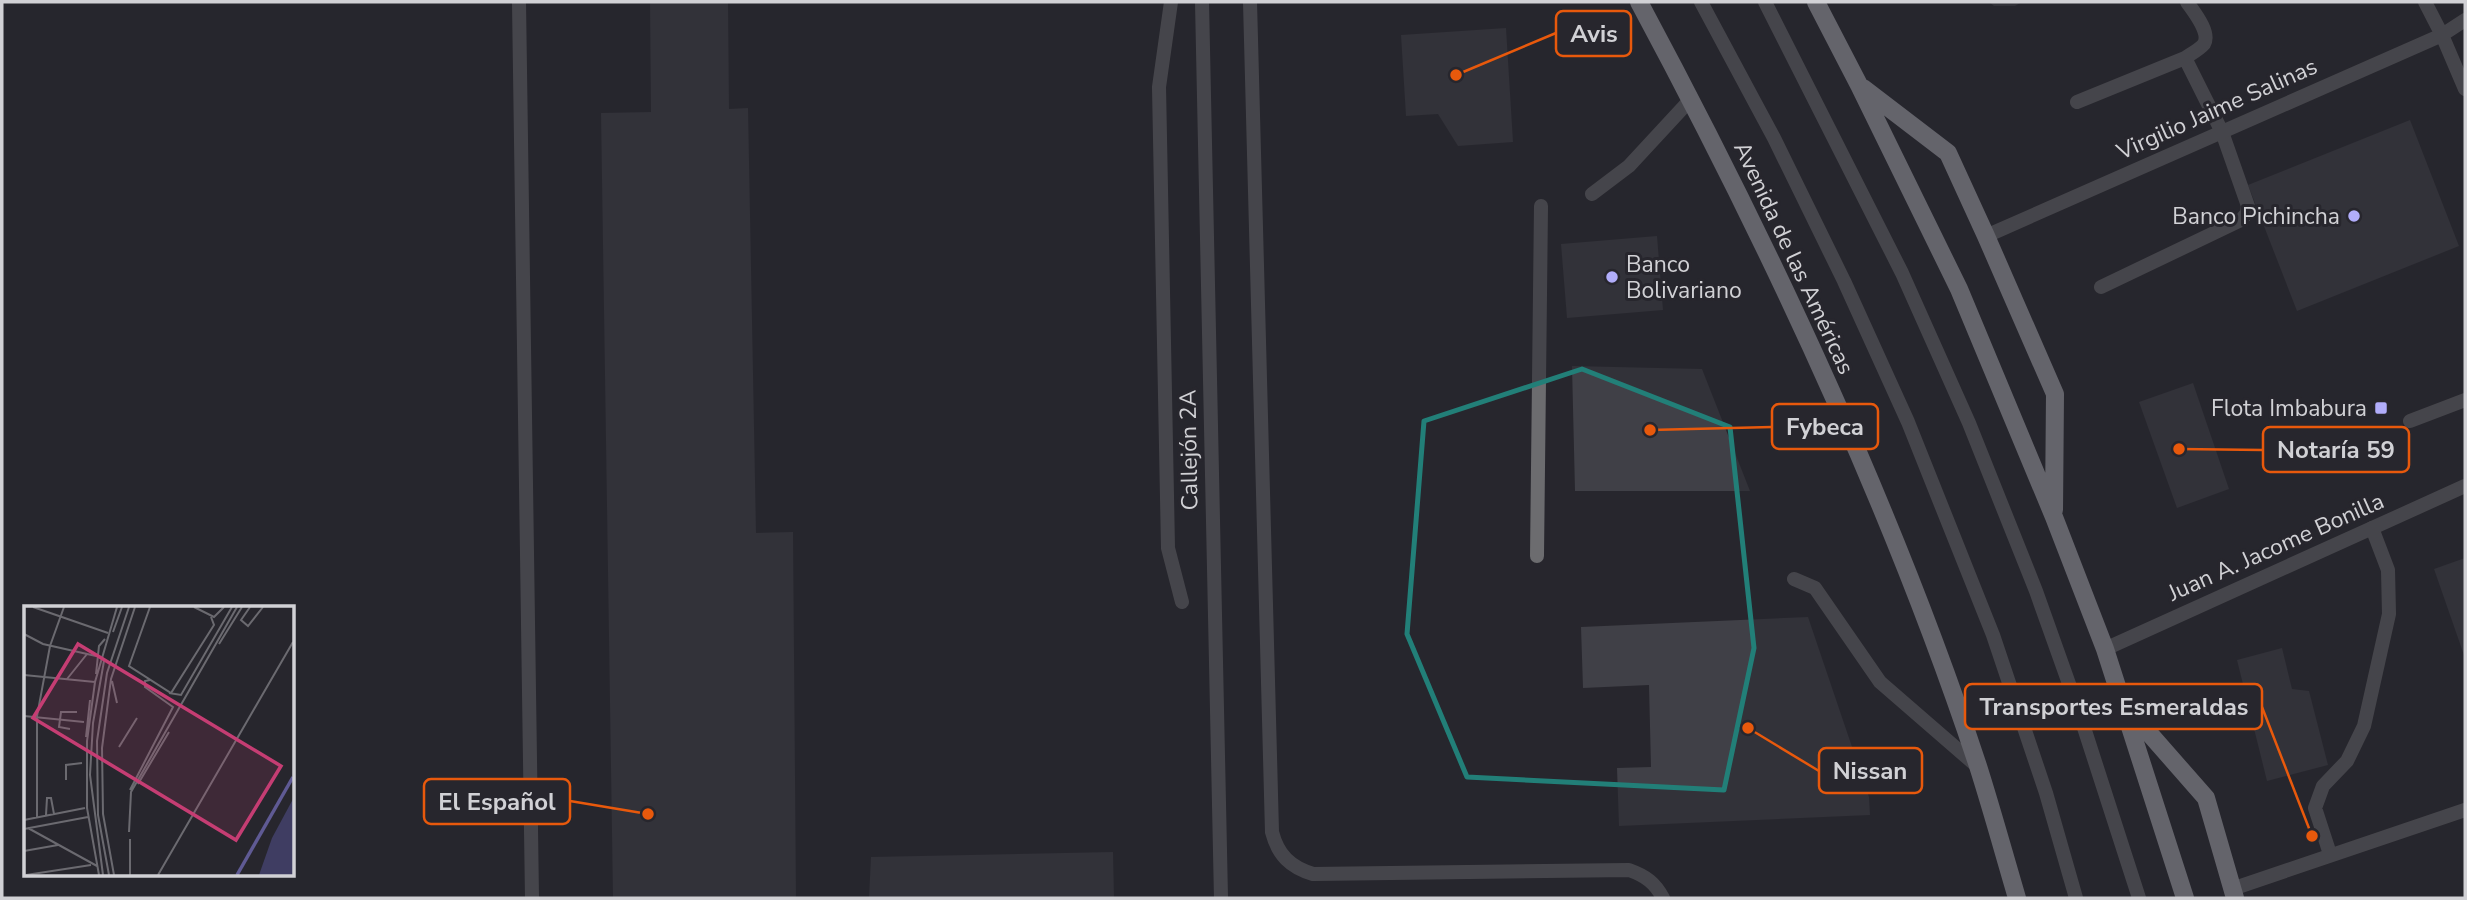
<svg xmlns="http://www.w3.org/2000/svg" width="2467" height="900" font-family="'Nunito Sans',sans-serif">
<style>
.building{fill:#404047}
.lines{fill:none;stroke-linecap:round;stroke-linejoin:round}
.service{stroke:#6c6c6f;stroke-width:14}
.minor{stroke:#6c6c6f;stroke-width:14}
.primary{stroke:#b0b0b7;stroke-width:18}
.marked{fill:none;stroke:#227f78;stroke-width:5;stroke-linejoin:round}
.poi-dot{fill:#b1adfa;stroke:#27262d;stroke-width:2.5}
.labels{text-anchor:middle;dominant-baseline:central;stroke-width:6;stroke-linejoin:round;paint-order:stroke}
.street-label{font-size:23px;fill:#d1d1d5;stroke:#27262d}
.poi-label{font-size:23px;fill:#d1d1d5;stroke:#27262d;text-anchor:end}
.inset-river{fill:none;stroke:#5f5a94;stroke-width:3.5}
.inset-road{fill:none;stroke:#6b6a70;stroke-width:2}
.view{fill:#c53d73;fill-opacity:0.15;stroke:#c53d73;stroke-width:3.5}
.inset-edge{fill:none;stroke:#d1d1d5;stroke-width:3.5}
.leader{fill:none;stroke:#e8590c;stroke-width:2.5}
.callout-dot{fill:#e8590c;stroke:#27262d;stroke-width:2.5}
.callout{fill:#27262d;stroke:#e8590c;stroke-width:2.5}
.callout-label{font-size:24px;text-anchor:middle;font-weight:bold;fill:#d1d1d5}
</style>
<rect width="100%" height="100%" fill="#27262d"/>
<path class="building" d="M650 2H728L729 109 748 108 756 533 793 532 796 898H613L601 113 651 112Z
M1989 2H2022L2015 6H1994Z
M1506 28 1513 142 1458 146 1438 114 1406 116 1401 35Z
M2410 120 2459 246 2297 311 2248 185Z
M1657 236 1663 310 1567 318 1561 244Z
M1572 366 1702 369 1750 491H1575Z
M2193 383 2229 489 2177 508 2139 402Z
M2465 558V658L2434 569Z
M1808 617 1869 797 1870 815 1619 826 1617 768 1651 767 1649 685 1583 688 1581 627Z
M2282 648 2292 689 2309 691 2328 765 2267 781 2237 660Z
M1113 852 1114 898H869L871 857Z"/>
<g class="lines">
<path class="service" d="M519 2 532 898
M1171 2 1159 87 1168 548 1182 602
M1250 2 1272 832C1278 855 1290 867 1313 874L1629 870C1646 876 1655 883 1663 898
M1701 2 1774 138 1844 281 1908 422 1993 635 2046 793 2076 898
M1765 2 1902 273 1969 423 2036 591 2078 709 2139 898
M2185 58C2191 54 2200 49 2204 44 2211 32 2193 11 2187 2
M2077 102 2185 58 2222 132 2248 206 2247 213 2241 220 2101 287
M1592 194 1629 166 1691 99
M2410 421 2465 400
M1537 556 1541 206
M1794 579 1815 588 1880 682 1978 767
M2330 854 2315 808 2323 786 2347 761 2364 726 2389 614 2388 570 2372 528"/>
<path class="minor" d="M1202 2 1221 898
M2425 2 2442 35 2465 89
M1986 236 2442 35 2465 20
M2105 649 2465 486
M2232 889 2465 810"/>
<path class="primary" d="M1639 2C1770 246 1891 503 1978 766 1992 810 2004 854 2017 898
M1816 2 1859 85 1959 289 2054 517 2105 649 2185 898
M1863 88 1948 153 1986 236 2055 394 2054 510
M2127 708 2206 798 2235 898"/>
</g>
<path d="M0 0H2467V900H0ZM1582 369 1730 427 1754 648 1724 790 1467 777 1407 634 1424 421Z" fill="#27262d" fill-opacity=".55" fill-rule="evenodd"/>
<path class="marked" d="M1582 369 1730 427 1754 648 1724 790 1467 777 1407 634 1424 421Z"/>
<g class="poi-dot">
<circle cx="2354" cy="216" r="7"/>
<circle cx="1612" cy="277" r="7"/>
<rect x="2374" y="401" width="14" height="14" rx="3.5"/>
</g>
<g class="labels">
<g class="street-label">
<text transform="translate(2217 109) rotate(-24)">Virgilio Jaime Salinas</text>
<text transform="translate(1794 258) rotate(65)">Avenida de las Américas</text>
<text transform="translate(1189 450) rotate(-91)">Callejón 2A</text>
<text transform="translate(2276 547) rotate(-24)">Juan A. Jacome Bonilla</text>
</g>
<g class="poi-label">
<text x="2340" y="216">Banco Pichincha</text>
<text x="1626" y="264" text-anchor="start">Banco<tspan x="1626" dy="26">Bolivariano</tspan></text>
<text x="2367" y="408">Flota Imbabura</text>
</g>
</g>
<g transform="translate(24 606)">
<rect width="270" height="270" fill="#27262d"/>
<path d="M269 193V269H235L248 232Z" fill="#3f3d62"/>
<path class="inset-river" d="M213 269 269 171"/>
<path class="inset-road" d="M9 1 84 27M126 1 105 60 147 87 190 19 187 11M170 1 190 11 200 1M226 1 217 14 224 20 239 1M89 26 98 1M0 28 19 38 72 50M195 38 218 1M72 68 75 40 81 33M0 69 71 76M43 73 63 48M88 75 93 97M145 87 157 89 208 1M0 110 60 116M46 123 35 121 37 106H53M62 131 66 94M95 141 113 112M42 174V159L58 157M114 178 145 126M106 184 149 101 121 81V75L126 74M22 209 23 192H27L30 208M13 211V110L26 40 40 1M0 214 61 202M4 222 73 260M0 223 64 211M105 226 107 186 213 1M0 245 34 239M2 269 67 259M75 269 63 202V135L71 76 93 1M79 269 66 169 69 117 80 55M85 269 74 209 73 135 83 67 105 1M90 269 79 208 78 142 87 73 111 1M106 269V233M134 269 269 36"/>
<path class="view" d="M54 38 257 160 212 234 9 112Z"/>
<rect width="270" height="270" class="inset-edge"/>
</g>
<path class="leader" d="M1456 75L1556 33M1650 430L1772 427M2179 449L2263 450M2312 836L2262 707M1748 728L1819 771M648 814L570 801"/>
<g class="callout-dot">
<circle cx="1456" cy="75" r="7"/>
<circle cx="1650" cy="430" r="7"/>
<circle cx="2179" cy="449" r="7"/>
<circle cx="2312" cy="836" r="7"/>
<circle cx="1748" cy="728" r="7"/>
<circle cx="648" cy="814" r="7"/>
</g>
<g class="callout">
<rect x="1556" y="11" width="75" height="45" rx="7"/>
<rect x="1772" y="404" width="106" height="45" rx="7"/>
<rect x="2263" y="427" width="146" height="45" rx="7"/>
<rect x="1965" y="684" width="297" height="45" rx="7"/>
<rect x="1819" y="748" width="103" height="45" rx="7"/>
<rect x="424" y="779" width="146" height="45" rx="7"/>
</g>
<g class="callout-label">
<text x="1594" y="42">Avis</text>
<text x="1825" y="435">Fybeca</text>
<text x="2336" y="458">Notaría 59</text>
<text x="2114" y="715">Transportes Esmeraldas</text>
<text x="1870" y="779">Nissan</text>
<text x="497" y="810">El Español</text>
</g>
<rect width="2467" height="900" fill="none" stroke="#d1d1d5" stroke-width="7"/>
</svg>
